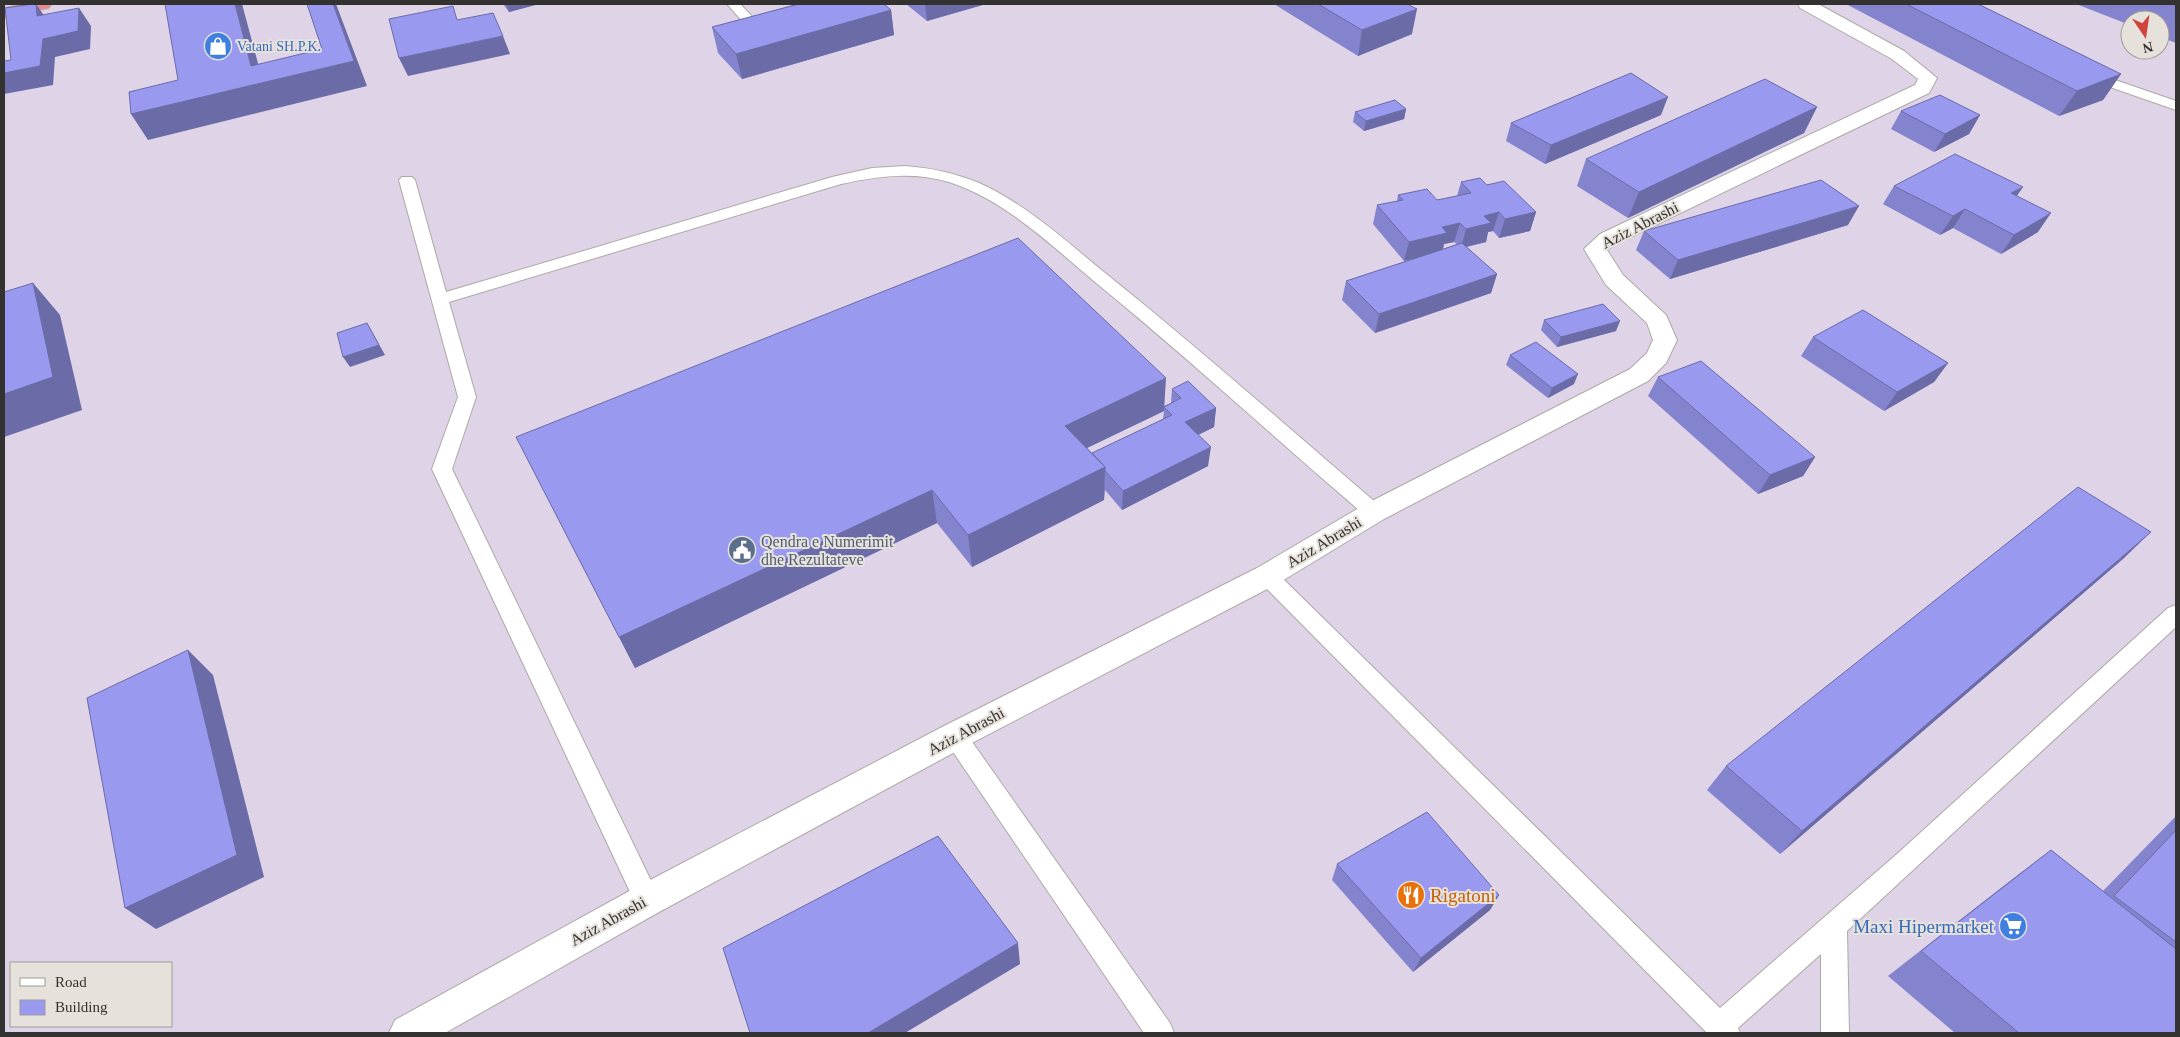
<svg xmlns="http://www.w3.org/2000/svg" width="2180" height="1037" font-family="'Times New Roman',serif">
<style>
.commercial{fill:#ded3e7;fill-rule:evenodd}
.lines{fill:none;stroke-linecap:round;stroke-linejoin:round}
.lane-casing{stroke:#afa9a4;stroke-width:2}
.street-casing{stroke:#afa9a4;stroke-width:2}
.highway-casing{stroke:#bebdbd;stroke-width:2}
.lane{fill:#fff;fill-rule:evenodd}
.street{fill:#fff;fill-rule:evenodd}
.highway{fill:#e68a91;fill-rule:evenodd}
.wall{fill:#8484ce;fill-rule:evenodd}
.shaded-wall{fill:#6b6ba7}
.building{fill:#9999ef;stroke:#6b6ba7}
.labels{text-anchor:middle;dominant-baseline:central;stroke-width:4;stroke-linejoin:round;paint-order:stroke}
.far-shop-label{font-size:14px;fill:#366cbe;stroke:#e7e1db;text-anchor:start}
.street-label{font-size:16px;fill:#343230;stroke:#e7e1db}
.service-label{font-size:16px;fill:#4e5e75;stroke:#e7e1db;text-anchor:start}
.near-food-label{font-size:19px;fill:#c56008;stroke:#e7e1db;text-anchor:start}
.near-shop-label{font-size:19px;fill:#366cbe;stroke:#e7e1db;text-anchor:end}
</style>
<rect width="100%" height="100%" fill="#e7e1db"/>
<path class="commercial" d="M4 4H2176V1033H4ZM2130 20H2160V50H2130ZM11 963H171V1026H11Z"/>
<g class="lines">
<g class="lane-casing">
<path id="lane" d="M727 4H740L769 34 771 37 769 40H759Z
M2089 71 2176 101V110L2084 78 2082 75Z
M905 166C931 168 955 173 979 183 1028 205 1069 244 1110 277 1202 351 1291 430 1381 507L1384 512 1381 517 1374 519 1367 517C1276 439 1188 358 1095 282 1051 245 1005 200 949 182 913 171 877 176 841 184L449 302 476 397 452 469 656 891 660 900 656 909 647 912 638 909 432 469 458 397 399 180 402 177H412L415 180 446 292 832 177 872 168Z
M1267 568 1274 570 1720 1008 1897 854 2168 608 2176 605V627L1847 931 1849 1033H1821V954L1738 1028 1740 1033H1707L1260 582 1257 576 1260 570Z
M955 726 963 729 1170 1023 1174 1033H1144L947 743 943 736 947 729Z"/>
</g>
<g class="street-casing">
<path id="street" d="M1798 4H1818L1904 51 1937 78 1929 93 1616 244 1607 250 1623 275 1666 315 1677 340 1666 363 1648 381 1384 519 1277 584 966 746 659 912 445 1033H389L395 1020 635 888 944 726 1257 568 1364 505 1630 369 1647 353 1653 340 1647 323 1606 285 1584 249 1600 234 1915 85 1918 79 1892 59 1800 8Z"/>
</g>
<g class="highway-casing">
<path id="highway" d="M22 4H52L49 8 4 18V8Z"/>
</g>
<use href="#lane" class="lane"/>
<use href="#street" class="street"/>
<use href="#highway" class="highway"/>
</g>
<path class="wall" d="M503 4H539L509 12Z
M792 4H884L891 10 894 35 742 79 718 53 712 27 793 5Z
M906 4H986L927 21Z
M1274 4H1407L1412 34 1358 56Z
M1846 4H1978L2121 74 2103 100 2059 116Z
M2076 4H2176V43L2160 37V20H2130V25Z
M1817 107 1804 133 1628 218 1577 186 1586 159Z
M1406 109 1404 119 1364 131 1353 122 1355 112Z
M1901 111 1980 115 1969 134 1934 152 1891 129Z
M1661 115 1545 164 1506 141 1511 123Z
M1461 182 1487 185 1536 212 1530 231 1499 238 1493 231 1488 232 1486 242 1466 247 1497 274 1491 293 1375 333 1342 300 1346 281 1415 258 1404 261 1373 224 1377 205 1397 201 1398 195 1437 200 1457 196ZM1454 242 1457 244 1443 249 1444 244Z
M1894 186 2016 196 2038 232 2001 254 1953 228 1940 235 1883 204Z
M1848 225 1670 279 1636 250 1644 231Z
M1544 320 1616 331 1557 347 1541 330Z
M1813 337 1948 363 1934 382 1884 411 1801 356Z
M1510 355 1574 384 1548 398 1506 365Z
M1658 377 1815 457 1803 476 1758 494 1648 396Z
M1172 389 1216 408 1214 427 1198 435 1208 466 1122 510 1105 490 1104 500 972 567 937 523 635 668 516 437 1164 406 1171 403ZM1164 411 1163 419 1092 453 1087 448Z
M2124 558 1780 854 1707 790 1726 766Z
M2176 816V1033H1955L1888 976 2015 877 2051 850 2103 891Z
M1337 864 1499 895 1490 910 1413 972 1332 880Z"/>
<path class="shaded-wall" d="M36 4 48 21 37 16Z
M235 4H242L263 82 354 61 333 4H336L367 86 148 140 131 114 251 66Z
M506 4H539L509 12Z
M925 4H986L927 21Z
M79 8 91 26 90 49 55 57 53 85 4 94V73Z
M1417 9 1412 34 1358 56 1362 30Z
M891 10 894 35 742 79 736 54Z
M503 36 510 54 408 76 399 58Z
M2121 74 2103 100 2059 116 2077 91Z
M1668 97 1661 115 1545 164 1551 145Z
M1817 107 1804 133 1628 218 1639 192Z
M1406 109 1404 119 1364 131 1366 121Z
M1980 115 1969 134 1934 152 1945 134Z
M2023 187 2010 206 2011 193Z
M1859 206 1848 225 1670 279 1678 260Z
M1965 209 1953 228 1940 235 1953 216Z
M1499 212 1493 231 1488 232 1486 242 1461 248 1466 229 1484 216Z
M1536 212 1530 231 1499 238 1505 219Z
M2051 213 2038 232 2001 254 2014 235Z
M1460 223 1454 242 1444 244 1442 252 1404 261 1409 242 1442 227Z
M1497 274 1491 293 1375 333 1379 314Z
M33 283 60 315 82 410 4 437V394Z
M1620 321 1616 331 1557 347 1561 337Z
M367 323 385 355 350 367 343 357Z
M1948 363 1934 382 1884 411 1897 392Z
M1578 374 1574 384 1548 398 1552 388Z
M1166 378 1164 411 1066 458 1065 426Z
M1216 408 1214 427 1184 442 1185 422Z
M1211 447 1208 466 1122 510 1123 491Z
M1815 457 1803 476 1758 494 1770 475Z
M1105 467 1104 500 972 567 968 535Z
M932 490 937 523 635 668 619 637Z
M2151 532 2124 558 1780 854 1802 831Z
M188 650 213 675 264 877 156 929 125 908Z
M1499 895 1490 910 1413 972 1421 958Z
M1018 943 1020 964 905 1033H868Z"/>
<path class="building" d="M33 4H36L37 16 79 8 78 31 43 39 40 66 4 73V61L11 60 5 8Z
M165 4H235L251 66 322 49 307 4H333L354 61 131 114 129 92 178 80Z
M799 4H884L891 10 736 54 712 27Z
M1318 4H1407L1417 9 1362 30Z
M1906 4H1978L2121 74 2077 91Z
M453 6 457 20 493 13 503 36 399 58 389 19Z
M1631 73 1668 97 1551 145 1511 123Z
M1765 79 1817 107 1639 192 1586 159Z
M1940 95 1980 115 1945 134 1901 111Z
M1395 100 1406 109 1366 121 1355 112Z
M1955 154 2023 187 2011 193 2051 213 2014 235 1965 209 1953 216 1894 186Z
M1480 178 1487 185 1504 181 1536 212 1505 219 1499 212 1484 216 1491 223 1466 229 1460 223 1442 227 1447 233 1409 242 1377 205 1403 200 1398 195 1427 189 1437 200 1471 193 1461 182Z
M1821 180 1859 206 1678 260 1644 231Z
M1018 238 1166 378 1065 426 1105 467 968 535 932 490 619 637 516 437Z
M1462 243 1497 274 1379 314 1346 281Z
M33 283 53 377 4 394V292Z
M1603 304 1620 321 1561 337 1544 320Z
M1863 310 1948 363 1897 392 1813 337Z
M367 323 379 345 343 357 337 333Z
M1536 342 1578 374 1552 388 1510 355Z
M1701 361 1815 457 1770 475 1658 377Z
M1188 381 1216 408 1185 422 1211 447 1123 491 1105 471V467L1092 453 1172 415 1164 407 1181 398 1172 389Z
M2078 487 2151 532 1802 831 1726 766Z
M188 650 237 855 125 908 87 698Z
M1427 812 1499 895 1421 958 1337 864Z
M2176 830V942L2114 896Z
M938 836 1018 943 868 1033H750L723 948Z
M2051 850 2176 949V1033H2019L1921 951Z"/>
<defs>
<g id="shop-disc" transform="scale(1.4375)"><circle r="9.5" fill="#3f7fe0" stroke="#e7e1db"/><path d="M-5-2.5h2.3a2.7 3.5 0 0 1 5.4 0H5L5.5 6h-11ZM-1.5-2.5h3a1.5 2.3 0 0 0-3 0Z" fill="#fff"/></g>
<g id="civic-disc" transform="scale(1.4375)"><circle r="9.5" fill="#5c6f8a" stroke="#e7e1db"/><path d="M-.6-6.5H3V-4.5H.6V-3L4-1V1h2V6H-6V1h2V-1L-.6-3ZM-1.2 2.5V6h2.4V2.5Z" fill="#fff"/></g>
<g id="restaurant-disc" transform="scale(1.4375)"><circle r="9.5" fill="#e8710a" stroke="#e7e1db"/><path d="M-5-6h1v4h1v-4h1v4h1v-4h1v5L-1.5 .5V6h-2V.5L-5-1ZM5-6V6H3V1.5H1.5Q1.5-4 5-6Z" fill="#fff"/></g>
<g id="supermarket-disc" transform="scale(1.4375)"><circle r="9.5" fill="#3f7fe0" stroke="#e7e1db"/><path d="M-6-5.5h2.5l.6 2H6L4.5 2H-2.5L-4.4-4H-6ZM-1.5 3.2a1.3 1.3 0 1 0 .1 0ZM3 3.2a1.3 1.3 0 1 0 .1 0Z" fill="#fff"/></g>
</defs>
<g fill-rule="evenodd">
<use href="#shop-disc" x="218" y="46"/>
<use href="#civic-disc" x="742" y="550"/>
<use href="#restaurant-disc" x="1411" y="895"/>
<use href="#supermarket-disc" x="2013" y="926"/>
</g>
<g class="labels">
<g class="far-shop-label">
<text x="237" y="46">Vatani SH.P.K.</text>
</g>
<g class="street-label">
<text transform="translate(1640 225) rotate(-27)">Aziz Abrashi</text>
<text transform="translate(1324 542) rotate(-31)">Aziz Abrashi</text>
<text transform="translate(966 731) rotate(-28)">Aziz Abrashi</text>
<text transform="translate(608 921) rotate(-29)">Aziz Abrashi</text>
</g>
<g class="service-label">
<text x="761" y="541">Qendra e Numerimit<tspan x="761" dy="18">dhe Rezultateve</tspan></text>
</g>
<g class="near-food-label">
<text x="1430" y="895">Rigatoni</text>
</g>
<g class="near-shop-label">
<text x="1994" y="926">Maxi Hipermarket</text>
</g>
</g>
<rect width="2180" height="1037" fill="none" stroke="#343230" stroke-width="10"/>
<rect x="10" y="962" width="162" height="65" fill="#e7e1db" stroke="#9f9b97"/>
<rect x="20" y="978" width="25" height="8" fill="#ffffff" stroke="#9f9b97"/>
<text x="55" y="987" font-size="15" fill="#343230">Road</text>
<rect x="20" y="1000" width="25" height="15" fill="#9999ef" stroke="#9f9b97"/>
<text x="55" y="1012" font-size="15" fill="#343230">Building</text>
<g transform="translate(2145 35) rotate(167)"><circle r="24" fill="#e7e1db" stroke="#9f9b97"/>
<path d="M0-4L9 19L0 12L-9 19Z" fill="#d1433d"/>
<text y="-8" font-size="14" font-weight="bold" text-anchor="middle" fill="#343230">N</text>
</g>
</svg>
